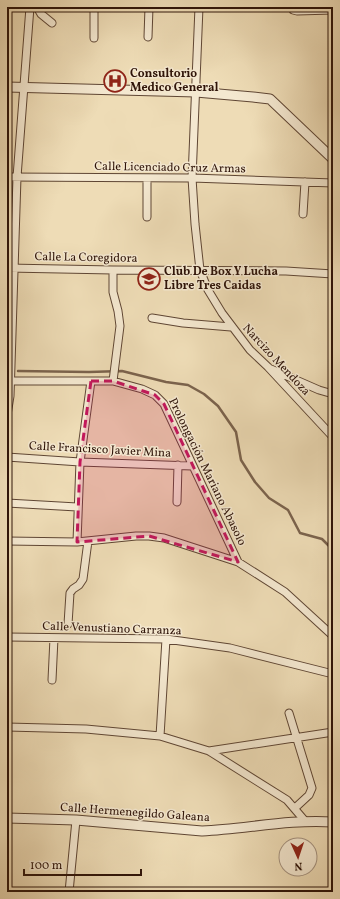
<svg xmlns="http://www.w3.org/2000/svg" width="340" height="899" font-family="Vollkorn,serif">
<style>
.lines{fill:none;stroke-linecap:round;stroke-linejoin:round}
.stream{stroke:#7b634d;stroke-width:2.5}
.minor-casing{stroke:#5f4634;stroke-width:9}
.tertiary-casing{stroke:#5f4634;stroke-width:11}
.minor{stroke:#f4e8d0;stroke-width:7}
.tertiary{stroke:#f4e8d0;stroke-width:9}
.marked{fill:#c2185b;fill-opacity:0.2;stroke:#c2185b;stroke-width:3;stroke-dasharray:8 5;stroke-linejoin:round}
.labels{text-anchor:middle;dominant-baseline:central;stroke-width:3;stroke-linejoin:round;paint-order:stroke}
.poi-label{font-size:12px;font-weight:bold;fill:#2f1409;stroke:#f4e8d0;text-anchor:start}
.street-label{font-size:12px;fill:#2f1409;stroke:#f4e8d0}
</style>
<rect width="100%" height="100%" fill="#eedcb6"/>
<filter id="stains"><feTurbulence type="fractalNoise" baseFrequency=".005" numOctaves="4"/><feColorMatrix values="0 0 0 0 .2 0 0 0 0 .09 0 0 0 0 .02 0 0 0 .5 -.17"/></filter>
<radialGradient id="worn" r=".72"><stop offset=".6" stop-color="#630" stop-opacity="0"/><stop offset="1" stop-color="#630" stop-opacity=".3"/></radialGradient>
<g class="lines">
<path class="stream" d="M18 371 89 372 122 371 166 382 188 385 204 394 218 406 236 432 241 460 255 482 269 498 288 510 300 533 322 539 333 550"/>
<g class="minor-casing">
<path id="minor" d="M37 7 41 14 52 23
M199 7 192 178 195 224 200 270 208 290 222 313 250 350 268 367 333 437
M292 7 293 10 297 11 333 10
M148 37 149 7
M94 38V7
M7 177 192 178 333 183
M303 214 305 182
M147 217V178
M7 268 113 270 286 271 333 274
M152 318 183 323 231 327
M271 369 319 390 333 394
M10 381H113L142 389 155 395 164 404 238 562 285 592 333 636
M113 381 120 326 118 311 113 292V270
M7 415 10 396 17 177 30 7
M7 457 80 462 192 466
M177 502 178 465
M7 503 77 507
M7 541 77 542 136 536H149L164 538 238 562
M77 542 80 462 91 381
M68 624 70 593 73 589 79 585 83 579 88 541
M7 637 166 639 230 648 333 674
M52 680 54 638
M289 713 312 788 309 795 295 808
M7 727 86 729 160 736 209 751 287 800 305 821
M160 736 166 639
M209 751 333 732
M69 892 76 820"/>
</g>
<g class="tertiary-casing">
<path id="tertiary" d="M7 87 196 92 253 97 270 99 333 159
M7 818 76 820 202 831C246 829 289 819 333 822"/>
</g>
<use href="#minor" class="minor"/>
<use href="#tertiary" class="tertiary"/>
</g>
<path class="marked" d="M91 381H113L155 395 164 404 238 562 149 536 77 542 80 462Z"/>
<defs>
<g id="hospital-ring" transform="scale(1.15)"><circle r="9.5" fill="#f4e8d0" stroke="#8f2418" stroke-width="1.5"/><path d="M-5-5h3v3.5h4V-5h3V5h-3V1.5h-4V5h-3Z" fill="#8f2418"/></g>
<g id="school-ring" transform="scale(1.15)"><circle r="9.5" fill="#f4e8d0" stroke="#8f2418" stroke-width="1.5"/><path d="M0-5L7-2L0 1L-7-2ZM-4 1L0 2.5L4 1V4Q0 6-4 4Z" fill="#8f2418"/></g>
</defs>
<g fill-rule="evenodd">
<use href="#hospital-ring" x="115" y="81"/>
<use href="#school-ring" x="149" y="279"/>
</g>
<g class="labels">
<g class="poi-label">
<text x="130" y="74">Consultorio<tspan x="130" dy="14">Medico General</tspan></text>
<text x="164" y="272">Club De Box Y Lucha<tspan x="164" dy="14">Libre Tres Caidas</tspan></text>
</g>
<g class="street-label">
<text transform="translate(170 168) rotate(1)">Calle Licenciado Cruz Armas</text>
<text transform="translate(86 258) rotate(1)">Calle La Coregidora</text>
<text transform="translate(276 360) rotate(47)">Narcizo Mendoza</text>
<text transform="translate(100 450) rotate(3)">Calle Francisco Javier Mina</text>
<text transform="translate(207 472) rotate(64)">Prolongación Mariano Abasolo</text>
<text transform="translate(112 629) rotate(2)">Calle Venustiano Carranza</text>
<text transform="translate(135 813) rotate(4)">Calle Hermenegildo Galeana</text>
</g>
</g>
<rect width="340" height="899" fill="none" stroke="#eedcb6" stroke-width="24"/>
<rect x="8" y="8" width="324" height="883" fill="none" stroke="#2f1409" stroke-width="2"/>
<rect x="12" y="12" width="316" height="875" fill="none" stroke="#2f1409"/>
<g transform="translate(298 857) rotate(177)"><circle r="19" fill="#f4e8d0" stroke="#a59380"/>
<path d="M0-3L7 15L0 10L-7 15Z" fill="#8f2418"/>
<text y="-6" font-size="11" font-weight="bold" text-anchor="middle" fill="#2f1409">N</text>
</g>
<path d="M24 869v6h117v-6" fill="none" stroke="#2f1409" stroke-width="2"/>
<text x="30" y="869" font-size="12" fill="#2f1409" stroke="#f4e8d0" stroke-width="3" paint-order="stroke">100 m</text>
<rect width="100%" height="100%" filter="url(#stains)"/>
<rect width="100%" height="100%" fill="url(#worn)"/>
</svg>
